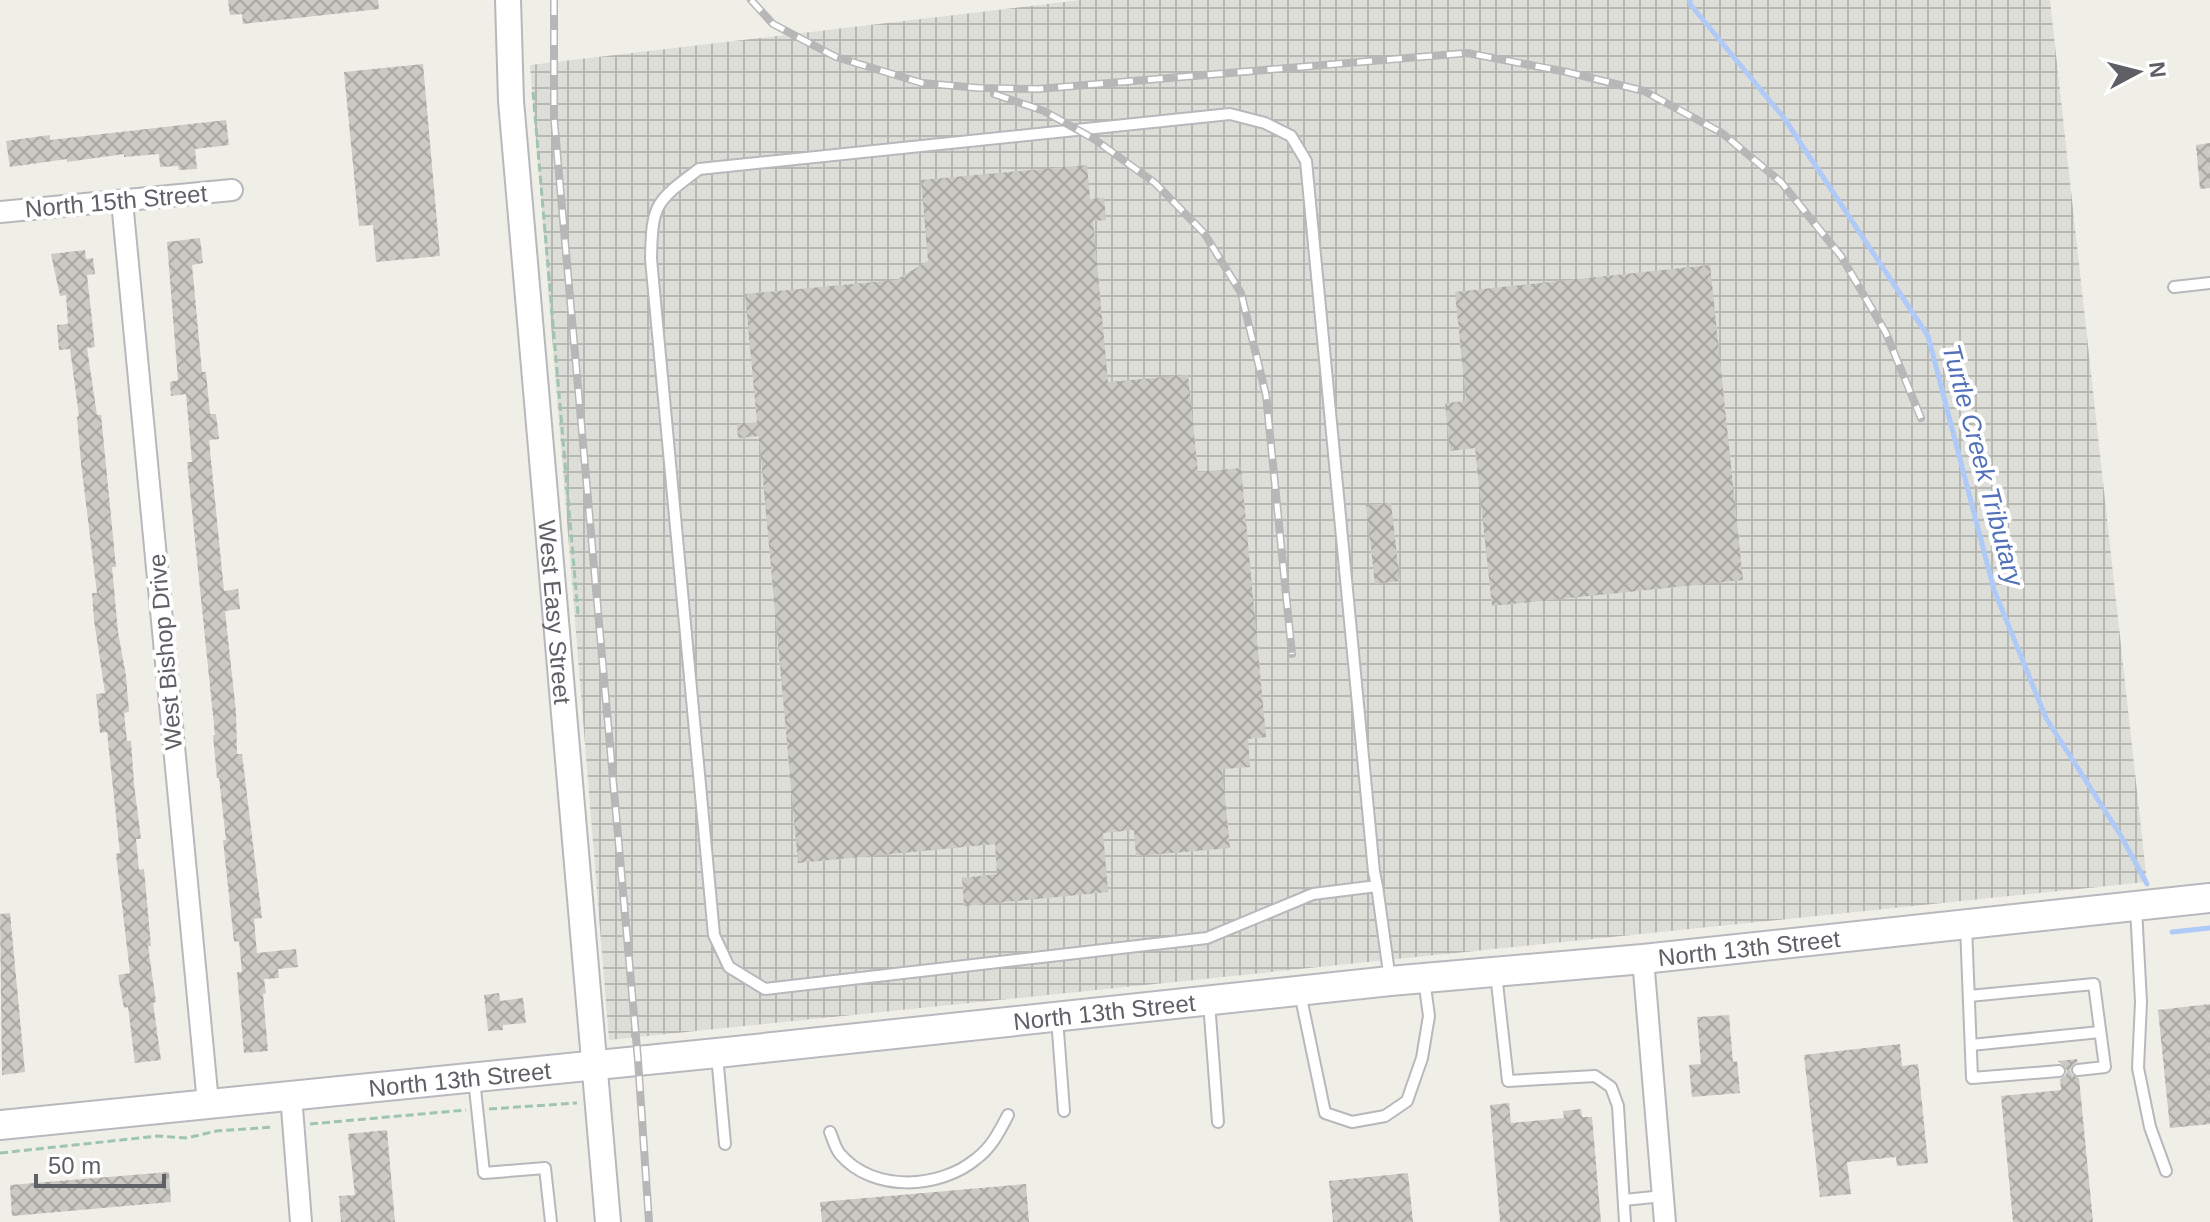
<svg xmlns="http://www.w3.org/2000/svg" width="2210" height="1222" font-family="Helvetica,sans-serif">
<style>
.industrial{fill:url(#industrial-grid)}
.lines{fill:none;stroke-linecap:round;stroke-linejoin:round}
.stream{stroke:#afcaf7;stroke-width:5}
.building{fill:url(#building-cross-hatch)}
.service-casing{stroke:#b7b8bc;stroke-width:14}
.minor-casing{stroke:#b7b8bc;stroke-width:24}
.tertiary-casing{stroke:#b7b8bc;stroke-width:28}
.secondary-casing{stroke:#b8b9bf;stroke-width:32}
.path{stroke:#9fc5b2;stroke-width:3;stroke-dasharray:8 4;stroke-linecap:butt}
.service{stroke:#fff;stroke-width:10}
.minor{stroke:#fff;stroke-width:20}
.tertiary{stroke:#fff;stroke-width:24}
.secondary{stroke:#fff;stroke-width:28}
.rail-casing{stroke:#b7b7b8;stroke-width:8}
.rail{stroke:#fff;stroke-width:5;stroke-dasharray:15;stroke-linecap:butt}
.labels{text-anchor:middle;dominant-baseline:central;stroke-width:8;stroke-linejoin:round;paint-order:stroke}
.street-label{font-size:24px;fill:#5e6066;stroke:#fff}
.water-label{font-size:26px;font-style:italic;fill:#5271ba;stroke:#fff}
</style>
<defs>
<pattern id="industrial-grid" width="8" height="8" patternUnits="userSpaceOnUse" patternTransform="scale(2)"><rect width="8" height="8" fill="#deded9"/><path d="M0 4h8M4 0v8" fill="none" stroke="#b7b7b4"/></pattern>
<pattern id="building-cross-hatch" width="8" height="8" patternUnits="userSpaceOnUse" patternTransform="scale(2)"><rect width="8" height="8" fill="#cbc9c4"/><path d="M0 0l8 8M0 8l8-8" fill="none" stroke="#a8a7a3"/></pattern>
</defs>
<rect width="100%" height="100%" fill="#efefe7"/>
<path class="industrial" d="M1081 0H2050L2147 882 609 1040 530 65Z"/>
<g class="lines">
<path class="stream" d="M1690 0V4L1784 118 1928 336 1994 590 2046 718 2121 836 2147 884
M2172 932 2210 928"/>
</g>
<path class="building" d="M228 0H378L379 9 243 24 242 14 230 15Z
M423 64 440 256 376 262 373 225 359 226 344 72Z
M226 120 229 145 195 149 197 169 179 170 178 166 160 167 159 154 124 157V154L67 162V159L10 167 6 141 50 135V140Z
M2210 143V188L2200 189 2196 145Z
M1087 165 1090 199 1104 198 1106 220 1093 221 1108 382 1188 375 1198 472 1241 468 1266 737 1248 739 1250 767 1222 769 1230 848 1136 856 1134 830 1103 833 1108 892 964 906 962 878 997 874 995 844 798 863 759 436 738 438 737 424 757 422 745 294 896 280 928 261 921 180Z
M200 238 203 263 192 265 202 372H206L210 414H216L219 439 209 440 224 591 238 589 240 609 225 611 236 712 237 754H242L262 918 254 919 257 953 296 949 298 967 278 969 279 978 264 979 266 993 263 994 268 1051 244 1053 237 972H242L239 941 234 942 223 840H226L219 778H217L213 735H215L187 462H192L186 394 171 396 170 382 178 380 167 242Z
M85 250 86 259 93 258 95 274 87 275 95 347 87 348 97 415H101L116 567H112L118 632 126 676 129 712 124 713 127 741H131L134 784 141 839H136L139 870 144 869 151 946H148L156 1002 153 1003 161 1060 135 1063 128 1007 124 1008 118 975 130 973 116 854 120 853 107 732 100 733 96 694 105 693 94 620 92 593H97L81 463 77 417 79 416 70 349 59 350 57 325 68 324 66 295 60 296 51 254Z
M1710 265 1743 580 1492 606 1475 448 1450 451 1445 403 1466 401 1455 292Z
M1391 503 1400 581 1375 584 1366 505Z
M10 913 25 1072 2 1075 0 914Z
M499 993 500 1001 523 998 526 1023 503 1025V1030L488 1031 484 995Z
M2210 1004V1124L2170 1128 2158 1010Z
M1729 1015 1733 1062 1737 1061 1740 1093 1692 1097 1689 1065 1701 1064 1697 1017Z
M1900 1044 1902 1066 1918 1064 1928 1163 1897 1166 1896 1157 1847 1162 1851 1194 1820 1197 1804 1055Z
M2077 1059 2078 1062 2073 1064 2070 1070 2072 1075 2079 1078 2093 1222H2013L2001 1096 2061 1090 2060 1079 2066 1075 2067 1070 2058 1061Z
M1509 1103 1511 1123 1564 1118 1563 1111 1581 1109 1582 1117H1592L1601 1222H1500L1490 1105Z
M387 1130 395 1222H341L339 1196 355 1195 348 1134Z
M169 1172 171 1202 12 1216 10 1185Z
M1408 1173 1413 1222H1333L1329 1181Z
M1026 1184 1029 1222H822L820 1202Z"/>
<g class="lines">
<g class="service-casing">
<path id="service" d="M2174 287 2210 283
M1377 886 1313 894 1207 938 765 989 729 967 714 935 651 259C652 204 655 202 699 169L1230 114 1265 123 1291 136 1306 161 1374 872 1377 886 1390 980
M2136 908 2141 1002 2138 1068 2150 1127 2166 1171
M1966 926 1972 1078 2059 1071
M1496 974 1508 1081 1595 1076 1611 1087 1618 1106 1625 1222
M1300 993 1325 1113 1352 1122 1385 1116 1407 1101 1422 1058 1429 1016 1424 979
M1969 996 2094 984 2105 1067 2078 1070
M1209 1002 1218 1122
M1057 1018 1064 1111
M1971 1045 2100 1032
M717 1055 725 1144
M474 1079 484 1173 545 1168 551 1222
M830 1132C833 1139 835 1148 840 1154 873 1193 940 1189 976 1159 992 1147 999 1132 1008 1115
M1624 1200 1663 1196"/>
</g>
<g class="minor-casing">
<path id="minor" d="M122 201 208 1103
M0 212 232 190
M1643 959 1665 1222
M291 1095 301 1222"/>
</g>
<g class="tertiary-casing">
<g id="tertiary">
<path id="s1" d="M508 0 511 101 608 1222"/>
</g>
</g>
<g class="secondary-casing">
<g id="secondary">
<path id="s2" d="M0 1125 717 1053 1390 981 1643 959 2210 898"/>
</g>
</g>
<path class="path" d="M533 92 578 614
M489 1109 577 1103
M310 1124 466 1110
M0 1153 158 1136 187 1138 216 1131 274 1127"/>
<use href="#service" class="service"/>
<use href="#minor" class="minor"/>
<use href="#tertiary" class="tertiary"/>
<use href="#secondary" class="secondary"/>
<g class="rail-casing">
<path id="rail" d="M554 0V118L638 1060 649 1222
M751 0 773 24 836 57 922 83 979 88 1038 89 1467 53 1567 72 1644 91 1722 133 1781 182 1841 256 1886 333 1921 418
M994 94 1044 111 1094 139 1155 183 1204 233 1241 293 1266 395 1292 654"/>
</g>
<use href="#rail" class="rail"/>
</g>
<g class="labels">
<g class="street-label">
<text transform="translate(116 201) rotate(-5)">North 15th Street</text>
<text stroke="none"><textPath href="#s1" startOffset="614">West Easy Street</textPath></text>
<text transform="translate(165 652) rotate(-95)">West Bishop Drive</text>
<text stroke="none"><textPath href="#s2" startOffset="1758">North 13th Street</textPath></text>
<text stroke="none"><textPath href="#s2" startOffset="1110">North 13th Street</textPath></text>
<text stroke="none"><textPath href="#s2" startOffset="462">North 13th Street</textPath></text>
</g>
<g class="water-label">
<text transform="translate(1983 465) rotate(75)">Turtle Creek Tributary</text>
</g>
</g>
<g transform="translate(2138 72) rotate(83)" stroke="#ffffff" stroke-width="6" paint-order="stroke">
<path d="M0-6L14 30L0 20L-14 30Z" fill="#5e6066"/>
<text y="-12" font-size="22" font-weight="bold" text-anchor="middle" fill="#5e6066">N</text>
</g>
<path d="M36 1174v12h128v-12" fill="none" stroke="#5e6066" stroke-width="4"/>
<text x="48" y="1174" font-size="24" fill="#5e6066" stroke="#ffffff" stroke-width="6" paint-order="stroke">50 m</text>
</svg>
